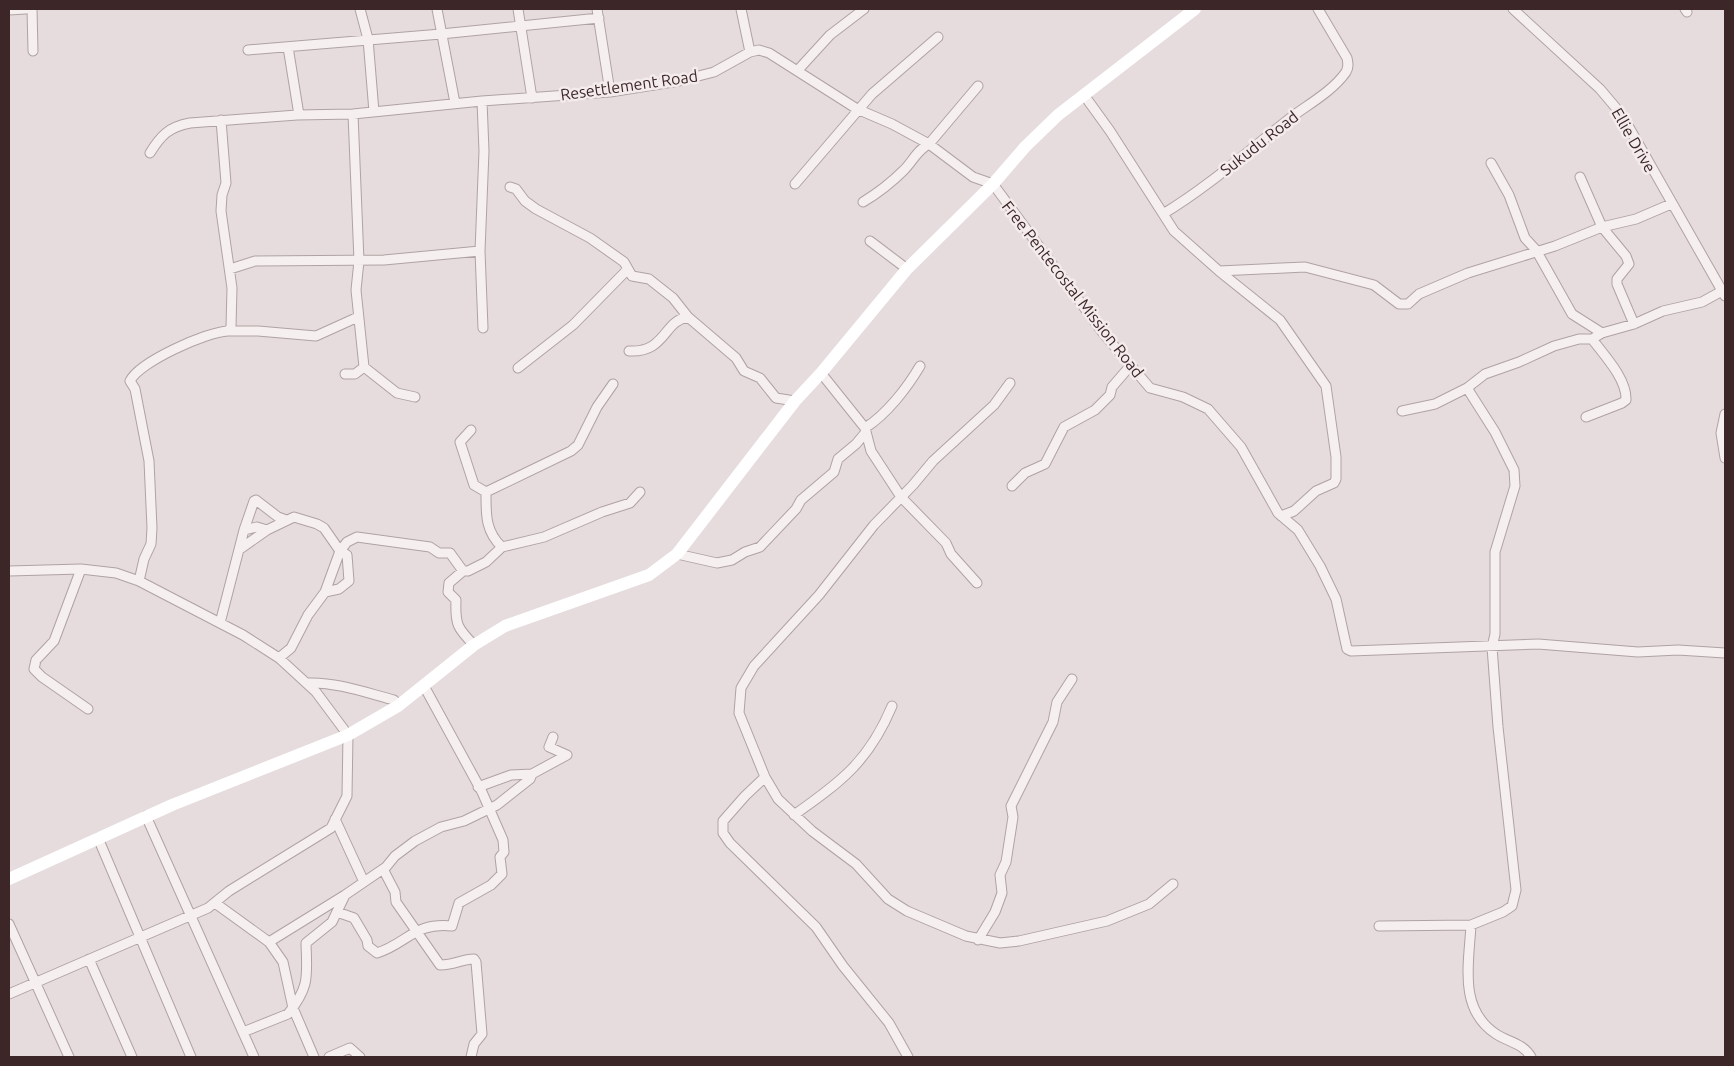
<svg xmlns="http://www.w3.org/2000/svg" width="1734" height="1066" font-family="Ubuntu,sans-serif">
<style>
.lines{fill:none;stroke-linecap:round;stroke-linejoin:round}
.minor-casing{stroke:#b0a2a3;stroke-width:11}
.minor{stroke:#f5efef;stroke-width:9}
.secondary{stroke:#fff;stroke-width:12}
.labels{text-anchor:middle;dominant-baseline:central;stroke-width:5;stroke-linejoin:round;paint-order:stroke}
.street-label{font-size:16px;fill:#3c2627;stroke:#f4ebec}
</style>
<rect width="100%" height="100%" fill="#e6dcdd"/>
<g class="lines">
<g class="minor-casing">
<path id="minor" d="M32 9 33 51
M360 9 368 39 374 112
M437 9 455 103
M518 9 532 98
M597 9 610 92
M741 9 750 52
M1513 9 1600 89 1622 115 1725 296
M1685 9 1687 12
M9 10 26 9
M288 47 299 115
M248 50 441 34 599 18
M798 70 830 35 864 9
M1084 95 1110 131 1174 231 1219 271 1305 267 1374 285 1399 304H1408L1419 294 1468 273 1555 246 1602 227 1636 219 1671 204
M482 101 484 151 480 251 483 328
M353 114 359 261 356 290 364 367 397 393 415 397
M150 153C161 135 169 127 190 123L297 115 353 114 482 101 610 92 679 81 714 72 750 52 759 50 769 53 857 109 892 124 929 144 973 177 993 184 1103 333 1150 388 1183 397 1208 409 1241 447 1278 513 1298 530 1320 566 1336 599 1347 649 1351 651 1538 644 1638 652 1678 650 1725 653
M1491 163 1509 195 1525 238 1536 250 1572 314 1602 333
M1580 177 1602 227 1626 256 1629 264 1617 279V284L1634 324
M795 184 872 94 938 37
M510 187 516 189 525 201 536 209 590 238 624 262 632 276 649 279 673 298 688 317 736 358 744 371 760 378 776 398 795 401
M863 202C878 193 892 182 904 170 913 161 917 150 929 144L978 86
M1163 214C1208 187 1248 151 1289 119 1307 105 1332 92 1346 72 1349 67 1348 63 1347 58L1318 9
M870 241 907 269
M230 269 255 261 384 260 480 251
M1219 271 1280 320 1326 386 1336 457V479L1334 483 1316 491 1294 511 1281 516
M228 331H258L316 336 358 317
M629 351C666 353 663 321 688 317
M518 368 573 325 627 270
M821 373 865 428 871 451 901 497 946 543 951 554 977 583
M345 374H355L364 367
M1010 383 994 405 933 461 913 485 874 525 819 595 754 666 741 688 739 713 765 777 778 799 812 831 856 864 888 899 907 911 966 936 1000 943 1019 941 1107 921 1149 904 1173 884
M1402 411 1435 404 1467 388 1485 374 1519 362 1554 346 1579 339H1592
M1725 414 1721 433 1725 458
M1586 417 1622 403 1626 400C1627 379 1604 355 1592 339L1602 333 1634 324 1663 311 1702 302 1722 291
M865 428C887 414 907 388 920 366
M471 430 460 442 474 485 486 492
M1012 486 1025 473 1045 464 1064 427 1095 410 1110 395 1112 387 1131 365
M244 530 254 501 256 500 278 517 286 520
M502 547C485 531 486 514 486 492L571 451 578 445 597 407 613 384
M240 549 267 530
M677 554 717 563 732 560 745 552 760 547 796 509 801 500 834 472 838 459 856 444 866 432
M81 569 54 641 36 660 34 669 42 677 88 709
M9 571 81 569 116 573 139 581 243 635 279 658 316 692 348 735 347 796 331 828 229 891 208 908 9 994
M463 571 449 583 448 592 456 600C455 624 457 628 474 645
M139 581 144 559 151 544 152 528 149 461 135 389 130 381C139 362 206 332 228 331L231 327 232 288 221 211 222 195 226 183 221 120
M220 623 244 530 257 527 267 530 294 517 317 524 324 528 340 551 325 592
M279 658 291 648 308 615 325 592 339 589 349 581 347 555 340 551 347 542 357 537 430 547 439 553H450L463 571H468L486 562 502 547 544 537 602 512 630 503 640 492
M308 683C337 682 367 693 394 700L398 706
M553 737 549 747 567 755
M765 777 745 796 723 821V833L730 843 816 927 843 966 889 1023 908 1057
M478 787 511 775 532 774 567 755
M794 815C841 782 869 761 892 706
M146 816 254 1057
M335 819 364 882
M98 838 191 1057
M383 869 395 892 396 902 440 965C456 965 461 959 474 959L476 962 482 1034 474 1044 471 1057
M215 903 269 942 283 962 293 1008 314 1057
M337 912 354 918 367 940 368 946 377 953C408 943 414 922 452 926L459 903 491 885 502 874 500 857 504 852 503 840 482 792 424 686
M9 924 69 1057
M1471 925C1469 963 1458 1009 1496 1034 1508 1042 1523 1043 1531 1057
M1379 926 1471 925 1503 912 1512 906 1516 890 1498 727 1492 647 1495 634V552L1515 486 1514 470 1495 432 1467 388
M978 940 995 912 1002 893 1000 875 1006 862 1013 817 1011 806 1053 722 1057 702 1072 679
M269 942 345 895
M89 959 132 1057
M243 1032 288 1014C310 986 307 977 306 943L332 922 345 895 386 867 395 856 415 841 441 827 464 821 497 805 530 779 532 774
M329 1057 350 1048 360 1057"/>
</g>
<use href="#minor" class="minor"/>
<path class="secondary" d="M9 879 172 805 348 735 398 706 474 645 505 626 649 575 677 554 795 401 821 373 907 269 993 184 1025 147 1058 115 1195 9"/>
</g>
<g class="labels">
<g class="street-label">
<text transform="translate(629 85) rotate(-8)">Resettlement Road</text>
<text transform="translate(1634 140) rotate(60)">Ellie Drive</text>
<text transform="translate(1259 143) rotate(-38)">Sukudu Road</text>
<text transform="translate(1073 289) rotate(52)">Free Pentecostal Mission Road</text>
</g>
</g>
<rect width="1734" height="1066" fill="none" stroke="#3c2627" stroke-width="20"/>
</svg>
